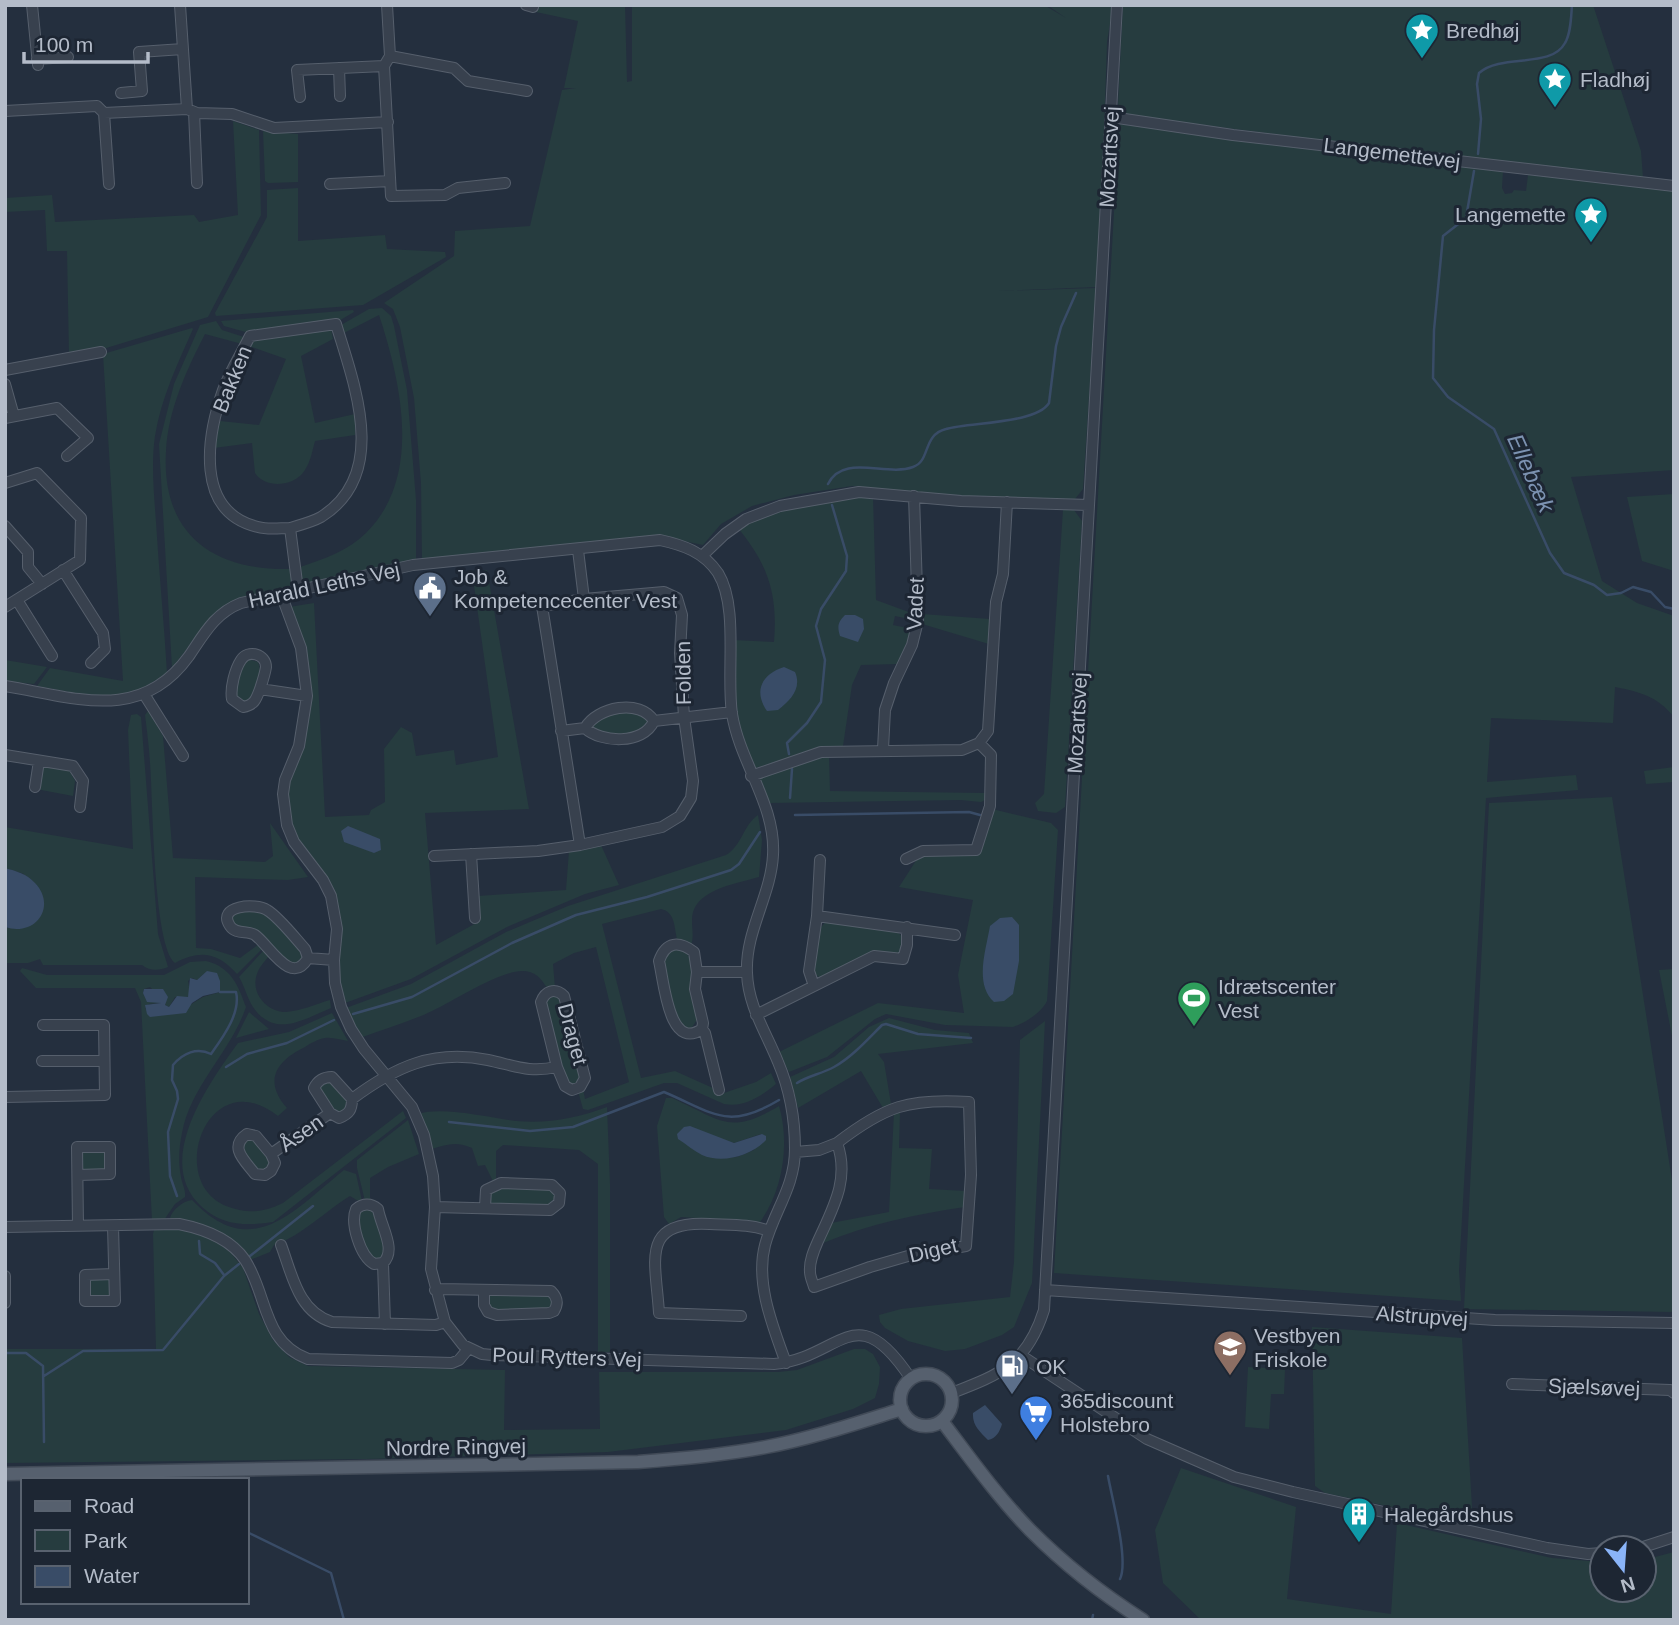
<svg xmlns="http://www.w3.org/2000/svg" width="1679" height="1625" font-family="Arial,sans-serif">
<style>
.green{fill:#263c3f;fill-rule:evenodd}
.water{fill:#394c67}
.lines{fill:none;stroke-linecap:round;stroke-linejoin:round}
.stream{stroke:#394c67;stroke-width:2.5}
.minor-casing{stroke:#565f6c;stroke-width:12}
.major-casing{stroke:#414a57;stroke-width:15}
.minor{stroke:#38414e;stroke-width:10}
.major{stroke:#56606e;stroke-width:12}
.labels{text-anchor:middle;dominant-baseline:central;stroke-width:6;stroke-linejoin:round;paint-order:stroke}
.poi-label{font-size:21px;fill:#b4bcc9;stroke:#1d2633;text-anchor:start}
.street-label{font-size:21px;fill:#b4bcc9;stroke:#1d2633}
.water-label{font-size:23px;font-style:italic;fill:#7c92b1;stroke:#1d2633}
</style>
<rect width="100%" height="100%" fill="#242f3e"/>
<path class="green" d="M538 5H625L627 82 632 81V5H1044L1066 18 1047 5H1113L1107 42 1103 162 1096 287 996 291 1096 288 1083 489 1075 499 966 497 852 486 794 495 752 506 721 524 703 545 655 535 422 559 421 483 414 398 400 327 393 309 384 303 454 256 455 231 530 226 562 90 576 88H564L578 21 536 12Z
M1123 5H1593L1641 151 1643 178 1453 157 1126 115 1118 104Z
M233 121 259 130 261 215 208 317 103 349 69 355 67 251H47L45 210 5 212V198L52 195 55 222 194 215 199 222 238 215Z
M1119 124 1503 171 1502 188 1505 194 1512 193 1514 190 1526 191 1528 175 1674 190V470L1571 477 1602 581 1637 603 1674 616V717C1657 696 1640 692 1615 687L1613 723 1491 718 1487 782 1576 775 1578 790 1486 798 1459 1271 1461 1301 1054 1273Z
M263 131 298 134V182L268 183 265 181Z
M298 188V241L385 235 387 249 445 252 446 257 363 305 216 316 215 313 267 217V190Z
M382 308 391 316 394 326 407 390 416 500V561L302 585 300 567C324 559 348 551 366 533 423 477 401 382 379 315L344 333 341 325 369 309Z
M353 310 354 312 337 322 249 333 224 326 221 321Z
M216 321 222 330 244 337 245 339 242 344 205 334C187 369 168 410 166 451 161 533 212 571 290 569L292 582 290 588C263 594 235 597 213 615L172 668 159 444 174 384 200 325Z
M192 328 193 329C178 363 161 398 155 436 151 464 154 494 156 522 159 572 164 622 167 673 155 680 143 690 129 693 98 701 67 691 37 686L50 668 123 681 103 354Z
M331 328 333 339 301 356 315 423 355 414V435L315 441C312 452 310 465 302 474 290 487 265 488 255 473L252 443 214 448 220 421 259 425 286 359 249 346 258 337Z
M1674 494V571L1642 561 1627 497Z
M854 495 873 496 876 600 914 614V620L895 616 893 625 912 629 898 664 861 665 852 685 843 746 824 747 756 768 753 766 738 730 735 710 733 640 774 642C778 594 768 564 737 527L778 510Z
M1063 510H1074L1082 521 1065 807 1056 813 1038 811 1035 803 1044 794Z
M487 570 529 809 425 813 436 945 480 921 478 896 566 890 569 851 601 845 619 885 585 894 507 927 411 979 345 1003 339 977 341 920 335 895 292 833 286 807 288 786 308 715 289 607 314 603 325 817 369 815 371 810 385 802 384 749 401 727 412 733 416 756 454 750 456 765 498 757 472 571Z
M922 614 990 619 989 644 922 624Z
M248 659 258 662C263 674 257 691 248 701H240L234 691 242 666Z
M5 660 47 667 34 684 5 681Z
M148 711 163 736 173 858 265 862 273 856 270 823 308 877 288 880 195 877 196 948 211 949 240 958 259 944 263 948 237 974C218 953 201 949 175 963 153 946 153 798 150 763 149 747 147 731 145 715Z
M616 712H630L644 715 648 722C634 740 613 735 594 730L593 721Z
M137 714 141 717 158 934 168 967C158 971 150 971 142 965H43L40 959 28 963H5V927L9 928 24 874 5 868V827L133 849 128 730 131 715Z
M829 755 830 791 985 793V800L981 802 961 800 769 803 759 783 761 777Z
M40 766 69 770 75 781 73 796 36 789Z
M1674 767V782L1646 784 1644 771Z
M1612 797 1674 1193V1312L1464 1309 1489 803Z
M992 809 1051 823 1058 830 1047 1001C1041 1013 1025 1023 1013 1027L945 1025 886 1014 875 1019 827 1057 789 1072 779 1052 878 1003 964 1013 958 975 973 900 899 887 919 856 927 854H978Z
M758 815 762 840 759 877C739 883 701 888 693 912 690 923 695 935 691 945L677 939C674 926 675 912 661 909L602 924 641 1078 675 1071 724 1093 756 1082 771 1073 776 1084C761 1096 745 1108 724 1104L677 1083H664L588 1110 583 1109 578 1091 583 1089 585 1099 629 1082 596 947 574 953 553 964 555 988H547C541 978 535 971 522 971 497 972 456 1000 432 1011 409 1022 384 1029 360 1038L346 1008 411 984 506 932 568 906 726 855C742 846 743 825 758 815Z
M242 910 266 914 304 955 302 963 288 964 258 934 238 929 231 920 234 913Z
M826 921 897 931 902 937V948L897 954 820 978 813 972 819 930Z
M674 946 687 953 691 963 692 989 698 1018 691 1029 679 1028 660 961Z
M264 950 270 955C265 961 259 967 257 974 250 993 267 1012 286 1012 301 1011 316 1004 330 1000L331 1008C304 1019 275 1039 253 1007 247 998 245 987 239 977Z
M206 961C231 967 238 985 246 1007 231 1052 191 1085 182 1133 179 1147 178 1162 181 1177 182 1184 186 1190 185 1197L175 1204 164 1220 152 1221 141 1002 135 988H36L20 971 22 968 47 975H164L190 962ZM204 974 220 992 203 997 190 1005 145 1009 149 1004 161 1003 143 993 144 989 150 987 166 1002 165 1005 169 1007 175 997H188L190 991 188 981 192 978 197 980Z
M1674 969V1046L1659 970Z
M550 995 560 996 581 1075 577 1085 565 1084 545 1005 546 997Z
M249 1012 269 1029 236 1038Z
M332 1013 348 1041C340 1040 333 1037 325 1038 318 1039 311 1043 305 1047 276 1061 263 1081 287 1108L278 1116C208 1061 165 1181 226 1206 247 1214 262 1213 283 1203L403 1111 406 1118 273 1222C247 1226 223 1226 202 1207 152 1162 209 1083 238 1043L289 1032Z
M889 1018 935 1030 969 1033 973 1043 878 1054 884 1062 891 1104 883 1108 861 1071 798 1108 790 1077 834 1057 869 1027Z
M1045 1021 1032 1283 1014 1327 1002 1335 965 1349 945 1351 908 1341 885 1328 880 1322 879 1315 901 1309 1010 1297 1014 1262 1020 1040Z
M326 1081H332L348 1102 347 1111 336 1114 319 1089Z
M666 1098H672C721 1120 729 1136 779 1106 790 1143 783 1191 760 1222L681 1217 669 1224 664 1217 657 1126ZM761 1134 754 1150 737 1157 718 1158 717 1138 734 1143Z
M607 1107 610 1184V1352H598V1164L579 1150 503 1145 496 1151V1180L493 1181 485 1165 478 1166 472 1148C457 1141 447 1144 432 1149L418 1114C443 1106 490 1118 516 1121 548 1124 577 1118 607 1107Z
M900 1111 899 1148 932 1149 929 1189 966 1191 965 1207C916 1214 870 1224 823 1243L831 1223 889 1212 894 1112Z
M408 1120 419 1154 388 1167 370 1178V1200L365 1201 357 1168V1160Z
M252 1138 269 1158V1167L264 1171 256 1170 242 1152 243 1141Z
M81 1151H104V1171L82 1172Z
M344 1170 356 1174 362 1201 360 1202 350 1196C324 1212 303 1235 274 1245L270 1252 250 1260 241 1252 170 1218C172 1210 183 1201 192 1200 252 1263 293 1211 344 1170Z
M547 1187 554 1195V1199L549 1204 493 1205 490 1202V1191L493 1188Z
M365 1208 374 1211 386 1251 382 1259 375 1260 367 1253 357 1222 361 1209Z
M174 1228 205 1234 230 1252 243 1268 259 1314 273 1340 289 1357 308 1366 505 1370 504 1430 600 1429 599 1372H778L797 1370 854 1349H865L873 1354 880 1367 879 1384 875 1398 853 1409 786 1430 608 1452 367 1459 5 1463V1349H156L153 1234 154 1230Z
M88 1278 110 1279V1297L89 1299Z
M491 1293 550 1295 552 1305 548 1310 496 1311 489 1307 488 1298Z
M1312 1327 1462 1338 1473 1524 1325 1493 1315 1486Z
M1248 1367 1285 1369 1284 1394H1271L1269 1429 1245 1427Z
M1181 1468 1296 1507 1287 1599 1391 1614 1397 1523 1552 1558 1602 1562V1590H1644V1560L1674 1552V1620H1201L1163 1583 1155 1530Z"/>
<path class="water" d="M845 615H855L863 619 864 629 858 642 840 636C837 626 838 622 845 615Z
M784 667 795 672C802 688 791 700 778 710L767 711C753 691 762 674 784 667Z
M348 826 380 839 381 850 374 853 344 842 341 831Z
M5 868C16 871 27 874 35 883 57 906 36 937 5 927Z
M1012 917 1019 925V961L1013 994 1004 1001 994 1002C974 984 986 950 990 926L1000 918Z
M207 971 217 973 220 981V992L203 996 192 1003 186 1013 150 1017 147 1014 145 1005 161 1003 147 1002 143 993 144 989H163L168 997 165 1005 169 1007 177 996 188 997 190 978 197 980Z
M690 1126 734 1143 762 1134 766 1136V1140C751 1156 722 1164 702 1155 694 1151 686 1144 678 1139L677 1134 684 1127Z
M985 1405 1002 1424C1000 1431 996 1439 988 1440 980 1432 972 1425 973 1413Z"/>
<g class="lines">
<path class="stream" d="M1478 154 1481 119 1477 84 1479 73C1502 53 1551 69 1565 43 1571 33 1571 17 1572 5
M1474 171 1466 218 1443 236 1434 330 1433 378 1448 397 1494 429 1550 553 1564 573 1594 585 1607 595 1621 593 1633 587 1651 592 1665 607 1674 609
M828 484C843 453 886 477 913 467 931 461 922 435 946 429 970 422 1036 424 1049 403L1056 346 1061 327 1076 293
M789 754 787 743 807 723 821 702 825 660 816 626 821 609 846 571 847 556 832 505
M790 798 792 769
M795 815 969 812 980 815
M353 1014 412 997 512 943 576 915 647 897 731 870 739 864 760 832
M226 1067 247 1054 287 1043 334 1020
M797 1083C808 1076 821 1074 834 1067 852 1057 867 1040 882 1025L886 1024 918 1034 971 1038
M449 1122 530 1131 573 1127 664 1092C714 1113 727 1131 779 1100
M177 1196 170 1176 168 1132 178 1099 177 1091 172 1080 173 1065C183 1053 197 1047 211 1054 223 1037 241 1013 236 992H220
M199 1241 200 1254 215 1263 224 1275
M250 1256 313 1206
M5 1353H26L43 1366 44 1442
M44 1376 83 1351 163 1350 224 1276 239 1264
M1108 1476C1112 1499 1129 1560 1120 1579
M247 1532 331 1573 344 1620
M1092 1620 1093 1615"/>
<g class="minor-casing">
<path id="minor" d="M32 5 38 65
M180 5 187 109
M387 5 390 56 384 66 391 196 445 195 458 188 505 183
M526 5 533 7
M390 56 454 68 468 81 527 91
M37 59 68 57
M339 68 340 96
M121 93 142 91 139 52 183 49
M300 97 297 70 384 66
M5 111 97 106 104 113 187 109 197 113 232 114 274 128 388 122
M194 112 197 183
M104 113 109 184
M1111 117 1233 135 1674 186
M330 184 390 181
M5 370 101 352
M5 384 14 416
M5 418 57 408 88 438 67 456
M5 483 37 473 81 518 80 560 5 607
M5 526 28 552V567L42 584
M290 528C280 528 268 530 258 527 194 512 207 436 223 390 230 371 241 354 250 336L336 324C354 384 390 474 321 517 312 522 300 525 290 528L298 590
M578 550 584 599
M702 556 725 534 746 519 780 506 859 492 961 501 1089 505
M63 570 103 633 105 649 91 663
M281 594 301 648 307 696 299 746 285 780 283 794 287 825 294 842 323 880 331 896 337 929 334 960 335 983 341 1007 351 1029 364 1049 412 1107 424 1135 433 1176 435 1207 431 1269 445 1322 463 1345 482 1354 492 1355 774 1364C841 1358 855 1294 911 1379
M17 600 52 656
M5 686C74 697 140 724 189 656 204 634 215 613 241 603L413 565 660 540C683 545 704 552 718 573 739 607 726 673 732 714 740 763 776 805 773 855 771 896 745 931 747 973 748 1006 766 1032 778 1062 790 1090 795 1119 795 1149 795 1187 774 1211 765 1245 755 1283 773 1327 786 1363
M260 689C256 700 254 705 243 707L232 699C230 688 235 669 241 660 248 649 266 654 266 667 265 674 262 683 260 689L307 696
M144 694 183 756
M654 721 732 712
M561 731 585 728C601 743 643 745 654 721 640 698 597 707 585 728
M883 749 885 710 894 683 912 645 918 621 914 496
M5 755 73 766 83 781 80 807
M751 776 821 752 962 750 979 743 988 731 996 602 1003 574 1007 502
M35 787 39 761
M471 854 475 918
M434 856 538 851 580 845 542 606 584 599 664 592 677 598 682 615 680 653 684 717 693 781 691 798 680 816 662 827 580 845
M906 859 923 851 976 850 990 806 991 755 979 743
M817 916 955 935
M308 958 305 949C295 938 279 917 267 910 256 903 216 905 230 926 236 935 248 930 255 935 270 946 291 987 308 958L334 960
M697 972 694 952C679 941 666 941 659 961 664 982 669 1052 702 1029L703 1023 695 989 697 972H746
M814 986 809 971 817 916 820 860
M756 1015 874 956 903 959 907 945V927
M702 1029 705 1033 719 1090
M42 1061H104
M5 1097 105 1095 104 1025H43
M352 1099C352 1110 349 1114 339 1118L330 1113 314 1088C318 1080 323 1077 332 1077L352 1099C395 1067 433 1049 488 1060 516 1066 529 1073 557 1067L565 1086 572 1090 580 1087 585 1078 564 996C555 987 545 991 541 1002L557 1067
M795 1152 819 1150 837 1143C850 1179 833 1208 818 1241 814 1250 809 1261 810 1272 810 1277 813 1283 814 1287L870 1267 908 1256 966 1246 971 1175 969 1102C909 1098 885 1106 837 1143
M271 1154 275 1163 271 1171 265 1175 255 1174C245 1161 228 1147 247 1134L256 1136 271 1154 330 1113
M78 1175 110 1174V1147H77L78 1226
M435 1207 550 1210 559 1203 560 1193 552 1185 501 1183 486 1190 485 1207
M113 1226 115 1301H85V1275L114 1274
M5 1227 179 1224C204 1229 230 1238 245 1260 268 1295 262 1342 308 1359L452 1363 459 1360 469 1348
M281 1245C292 1274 298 1312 332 1322L436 1325 445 1322
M383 1263 374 1264C360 1256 350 1223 356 1209 363 1203 371 1203 378 1209 381 1227 397 1250 383 1263L385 1324
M5 1276V1303
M435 1290 439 1289 551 1291C557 1297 559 1303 554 1311L549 1313 497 1315 488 1312 484 1305V1290
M1045 1290 1495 1320 1674 1323
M741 1316 659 1313C656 1261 639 1220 710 1224 730 1225 751 1224 769 1231
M1022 1356 1147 1439 1234 1477 1293 1492 1547 1548 1588 1554 1602 1553
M1512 1384 1670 1390 1674 1393
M952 1393C1001 1374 1027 1364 1044 1310L1117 5
M1640 1548 1674 1537"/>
</g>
<g class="major-casing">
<path id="major" d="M900 1400a26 26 0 1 1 52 0a26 26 0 1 1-52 0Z
M942 1421C970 1458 997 1496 1030 1530 1064 1564 1102 1594 1143 1620
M5 1474 638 1462C681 1459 724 1455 766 1447 813 1438 857 1423 902 1409"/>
</g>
<use href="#minor" class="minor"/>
<use href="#major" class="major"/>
</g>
<defs>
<g id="sight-pin" transform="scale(1.75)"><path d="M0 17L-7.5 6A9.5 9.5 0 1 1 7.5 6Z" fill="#0f9aa8" stroke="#1d2633"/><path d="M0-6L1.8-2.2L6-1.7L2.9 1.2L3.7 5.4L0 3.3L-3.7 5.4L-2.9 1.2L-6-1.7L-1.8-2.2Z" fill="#fff"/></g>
<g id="civic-pin" transform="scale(1.75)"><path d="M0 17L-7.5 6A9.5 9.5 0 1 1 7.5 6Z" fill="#5c6f8a" stroke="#1d2633"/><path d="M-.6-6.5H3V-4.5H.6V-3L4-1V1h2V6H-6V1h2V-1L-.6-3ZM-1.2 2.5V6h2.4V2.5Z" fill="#fff"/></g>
<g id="stadium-pin" transform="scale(1.75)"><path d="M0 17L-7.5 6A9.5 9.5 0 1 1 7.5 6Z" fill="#2e9e5b" stroke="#1d2633"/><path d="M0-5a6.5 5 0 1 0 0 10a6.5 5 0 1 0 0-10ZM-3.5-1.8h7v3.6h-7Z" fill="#fff"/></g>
<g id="school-pin" transform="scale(1.75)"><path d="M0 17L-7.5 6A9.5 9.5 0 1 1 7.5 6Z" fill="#8d6e63" stroke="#1d2633"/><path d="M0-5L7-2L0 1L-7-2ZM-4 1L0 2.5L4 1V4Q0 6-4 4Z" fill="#fff"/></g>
<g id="fuel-pin" transform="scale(1.75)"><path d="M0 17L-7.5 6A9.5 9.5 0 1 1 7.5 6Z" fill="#5c6f8a" stroke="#1d2633"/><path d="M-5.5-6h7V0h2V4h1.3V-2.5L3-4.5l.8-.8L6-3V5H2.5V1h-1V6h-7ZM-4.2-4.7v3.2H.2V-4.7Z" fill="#fff"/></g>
<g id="supermarket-pin" transform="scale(1.75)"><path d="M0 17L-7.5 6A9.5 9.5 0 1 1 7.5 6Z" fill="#3f7fe0" stroke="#1d2633"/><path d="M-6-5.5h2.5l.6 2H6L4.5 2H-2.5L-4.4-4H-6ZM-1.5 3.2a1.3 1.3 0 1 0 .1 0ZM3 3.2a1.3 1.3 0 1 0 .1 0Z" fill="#fff"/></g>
<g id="building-pin" transform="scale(1.75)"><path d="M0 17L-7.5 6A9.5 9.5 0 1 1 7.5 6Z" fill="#0f9aa8" stroke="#1d2633"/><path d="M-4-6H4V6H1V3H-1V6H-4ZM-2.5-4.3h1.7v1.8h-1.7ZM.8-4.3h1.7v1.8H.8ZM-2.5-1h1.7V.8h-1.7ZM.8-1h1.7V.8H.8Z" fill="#fff"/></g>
</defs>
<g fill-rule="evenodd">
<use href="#sight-pin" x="1422" y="30"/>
<use href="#sight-pin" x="1555" y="79"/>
<use href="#sight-pin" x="1591" y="214"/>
<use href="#civic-pin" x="430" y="588"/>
<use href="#stadium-pin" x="1194" y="998"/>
<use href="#school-pin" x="1230" y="1347"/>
<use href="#fuel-pin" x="1012" y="1366"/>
<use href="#supermarket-pin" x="1036" y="1412"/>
<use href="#building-pin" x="1359" y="1514"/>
</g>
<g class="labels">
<g class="poi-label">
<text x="1446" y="30">Bredhøj</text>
<text x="1580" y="79">Fladhøj</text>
<text x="1566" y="214" text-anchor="end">Langemette</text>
<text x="454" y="576">Job &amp;<tspan x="454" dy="24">Kompetencecenter Vest</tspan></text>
<text x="1218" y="986">Idrætscenter<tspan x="1218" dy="24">Vest</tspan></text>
<text x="1254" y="1335">Vestbyen<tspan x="1254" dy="24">Friskole</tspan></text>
<text x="1036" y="1366">OK</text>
<text x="1060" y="1400">365discount<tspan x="1060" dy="24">Holstebro</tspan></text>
<text x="1384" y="1514">Halegårdshus</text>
</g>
<g class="street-label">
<text transform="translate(1392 153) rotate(7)">Langemettevej</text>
<text transform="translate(1109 157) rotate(-87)">Mozartsvej</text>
<text transform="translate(232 379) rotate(-68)">Bakken</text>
<text transform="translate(324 585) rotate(-12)">Harald Leths Vej</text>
<text transform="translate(915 604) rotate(-87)">Vadet</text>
<text transform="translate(683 673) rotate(-91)">Folden</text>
<text transform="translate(1077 723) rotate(-87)">Mozartsvej</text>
<text transform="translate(573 1034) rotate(75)">Draget</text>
<text transform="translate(301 1133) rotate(-35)">Åsen</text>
<text transform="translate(933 1250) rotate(-13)">Diget</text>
<text transform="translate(1422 1316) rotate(4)">Alstrupvej</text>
<text transform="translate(567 1357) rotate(2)">Poul Rytters Vej</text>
<text transform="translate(1594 1387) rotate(2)">Sjælsøvej</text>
<text transform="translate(456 1447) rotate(-1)">Nordre Ringvej</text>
</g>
<g class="water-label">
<text transform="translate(1531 473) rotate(66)">Ellebæk</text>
</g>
</g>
<rect width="1679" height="1625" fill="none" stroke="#b4bcc9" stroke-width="14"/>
<rect x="21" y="1478" width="228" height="126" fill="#1d2633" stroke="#59626f" stroke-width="2"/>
<rect x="35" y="1501" width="35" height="10" fill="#56606e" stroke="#59626f" stroke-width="2"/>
<text x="84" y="1513" font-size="21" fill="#b4bcc9">Road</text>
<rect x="35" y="1530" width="35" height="21" fill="#263c3f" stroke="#59626f" stroke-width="2"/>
<text x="84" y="1548" font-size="21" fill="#b4bcc9">Park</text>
<rect x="35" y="1566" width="35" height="21" fill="#394c67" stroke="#59626f" stroke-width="2"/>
<text x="84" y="1583" font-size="21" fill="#b4bcc9">Water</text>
<g transform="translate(1623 1569) rotate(163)"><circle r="33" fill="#1d2633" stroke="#59626f" stroke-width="2"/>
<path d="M0-5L12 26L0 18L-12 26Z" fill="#8ab4f8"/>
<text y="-10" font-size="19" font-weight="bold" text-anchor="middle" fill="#b4bcc9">N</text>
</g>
<path d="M24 52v10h124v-10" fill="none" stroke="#b4bcc9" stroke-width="3.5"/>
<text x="35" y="52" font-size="21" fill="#b4bcc9" stroke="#1d2633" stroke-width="5" paint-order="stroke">100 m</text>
</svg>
